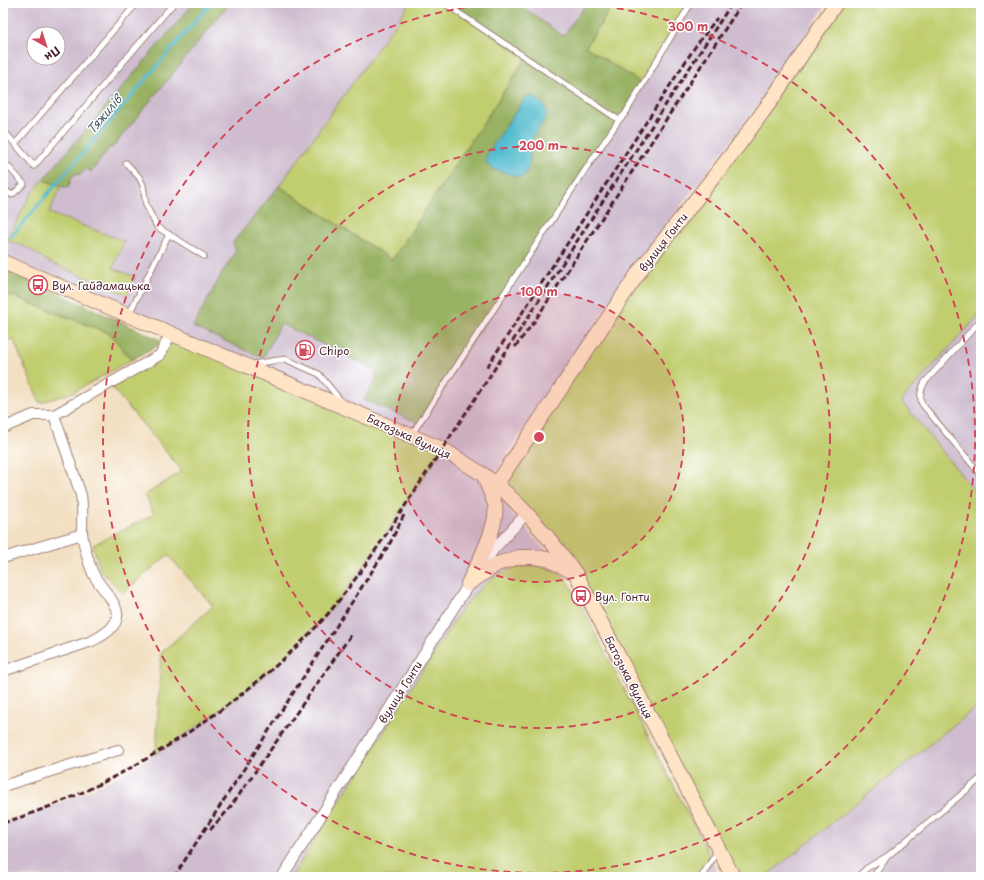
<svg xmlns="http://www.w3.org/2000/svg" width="984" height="880" font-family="'Playpen Sans',sans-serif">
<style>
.industrial{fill:#cfbdcf;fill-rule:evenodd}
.green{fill:#c1ce70;stroke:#86764e}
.forest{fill:#98b162;stroke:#716846}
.water{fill:#50bace;stroke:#4d6c7c}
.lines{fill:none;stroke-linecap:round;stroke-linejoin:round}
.stream{stroke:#50bace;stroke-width:3}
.lane-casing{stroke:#9e8077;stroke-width:7}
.street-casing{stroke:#9e8077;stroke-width:12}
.secondary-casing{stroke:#9e8077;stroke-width:16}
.lane{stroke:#fff;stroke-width:5}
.street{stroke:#fff;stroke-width:10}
.secondary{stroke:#ffe4c6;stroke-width:14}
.rail{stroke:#4a1f2b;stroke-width:3;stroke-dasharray:6 3;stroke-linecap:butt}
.ring{fill:none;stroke:#d1495b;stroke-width:2;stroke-dasharray:7 5}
.labels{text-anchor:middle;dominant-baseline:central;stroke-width:3;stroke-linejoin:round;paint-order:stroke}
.street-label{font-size:11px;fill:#4a1f2b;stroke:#fff}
.poi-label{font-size:11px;fill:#4a1f2b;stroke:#fff;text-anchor:start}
.water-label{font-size:12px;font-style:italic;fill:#4c5d6c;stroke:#fff}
.centre{fill:#d1495b;stroke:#fff;stroke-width:2}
.ring-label{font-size:12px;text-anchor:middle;font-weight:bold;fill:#d1495b;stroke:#fff;stroke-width:3;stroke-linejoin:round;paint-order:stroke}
</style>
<rect width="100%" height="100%" fill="#fff"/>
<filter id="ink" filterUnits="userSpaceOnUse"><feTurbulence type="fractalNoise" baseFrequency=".025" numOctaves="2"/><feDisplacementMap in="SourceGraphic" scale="8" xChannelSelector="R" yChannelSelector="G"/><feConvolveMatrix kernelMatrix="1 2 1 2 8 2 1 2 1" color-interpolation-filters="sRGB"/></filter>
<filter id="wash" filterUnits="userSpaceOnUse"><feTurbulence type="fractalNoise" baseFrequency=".012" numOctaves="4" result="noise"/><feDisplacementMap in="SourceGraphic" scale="16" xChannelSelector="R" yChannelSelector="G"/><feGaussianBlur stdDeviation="0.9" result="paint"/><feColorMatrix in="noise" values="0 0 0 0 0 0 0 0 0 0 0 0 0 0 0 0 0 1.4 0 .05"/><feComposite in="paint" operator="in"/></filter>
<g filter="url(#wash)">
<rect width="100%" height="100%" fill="#f3e0c3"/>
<path class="industrial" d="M3 3H827L770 90 633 268 506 455 488 486 548 554 570 584 720 877H3V823L44 809 89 791 111 780 156 754 178 740 240 695 278 664 297 646 328 613 358 575 383 538 440 448 3 263ZM34 34H58V58H34Z
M981 295V507L893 399Z
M981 703V877H765L799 850Z"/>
<path class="green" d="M410 3H444L526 58 392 260 279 186Z
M614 3H691L643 84 586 47Z
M836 3H981V313L901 401 981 499V703L765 877H733L576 574 496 485Z
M43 180 61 186 49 213 124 241 113 268 135 277 128 295 49 262 28 248 7 240 30 196Z
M3 295 12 296 111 334 131 360 74 392 40 403 13 339 3 343Z
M171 333 442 449C421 482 399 515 377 547 358 574 339 602 316 626 270 676 213 718 156 754L161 653 213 606 168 555 123 593 100 570 93 545 154 514 145 495 182 471 109 384 160 355Z
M535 565 560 571 570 584 712 860 701 877H291L461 610C474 593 491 575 513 568 519 566 527 566 535 565Z"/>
<path class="forest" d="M194 3H230L112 148 110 147 91 172 86 169 81 174 73 175 68 188 43 180Z
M444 3H517L563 36 587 3H614L586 47 643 84 419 423 364 400 377 376 374 369 281 324 263 358 193 327 222 273 236 251 233 242 279 186 392 260 526 58Z
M3 268 160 340 158 345 131 360 111 334 12 296 3 295Z"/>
<path class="water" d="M531 96C540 101 549 106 546 117L528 145C531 157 531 168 522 177H519L493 169 486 163V156L523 101 525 98Z"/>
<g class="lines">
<path class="stream" d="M11 237 211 3"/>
</g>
</g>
<g filter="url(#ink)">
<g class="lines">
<g class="lane-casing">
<path id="lane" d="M619 120 625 114 691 3
M3 130 34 166 174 3
M15 144 137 3
M3 161 24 184 12 195 3 189
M126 163 139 177 143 185 146 205 157 227 204 256
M129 314 169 234
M981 320 925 382C921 389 919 396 922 404L981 475
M253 364 285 359 319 374 341 401
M412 434 585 170 619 120 444 3
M701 877 717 852
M857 877 867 868 889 855 981 778
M873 877 887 857"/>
</g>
<g class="street-casing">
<path id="street" d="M3 428 33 415H54L160 355 171 333
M3 558 82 534
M482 566 494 549 527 513
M3 671 92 641C102 636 119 627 117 613 115 598 97 585 92 571 88 561 83 543 82 532 82 519 83 507 81 495L54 415
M3 786 118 750
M282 877 472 579"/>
</g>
<g class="secondary-casing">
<path id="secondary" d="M3 262 442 449C460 460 479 471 496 484 527 510 552 541 576 574L733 877
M496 485 641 269 738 146 773 98 836 3
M468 584 497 564 519 557H533L548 559 571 571
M468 584C477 565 499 525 495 505 492 495 487 485 484 475"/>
</g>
<use href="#lane" class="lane"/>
<use href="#street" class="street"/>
<use href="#secondary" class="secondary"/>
<path class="rail" d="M515 347 534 322 742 3
M487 367 695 47 717 18
M3 823C85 797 153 759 222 709 260 681 296 650 327 615 359 577 385 536 412 495 448 440 484 385 520 330 590 220 661 112 732 3
M210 830 229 809 351 635
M174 877 389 545 405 513"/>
</g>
</g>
<circle cx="539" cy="437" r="145" fill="#d1495b" fill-opacity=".12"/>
<g class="ring">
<circle cx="539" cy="437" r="145"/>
<circle cx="539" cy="437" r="291"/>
<path d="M581 3A436 436 0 1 1 497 3"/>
</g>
<defs>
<g id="bus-ring" transform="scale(1)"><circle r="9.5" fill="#fff" stroke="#d1495b" stroke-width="1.5"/><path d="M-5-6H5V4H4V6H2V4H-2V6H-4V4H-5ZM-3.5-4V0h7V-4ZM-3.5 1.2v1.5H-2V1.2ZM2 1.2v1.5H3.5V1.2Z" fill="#d1495b"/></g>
<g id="fuel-ring" transform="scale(1)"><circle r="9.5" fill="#fff" stroke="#d1495b" stroke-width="1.5"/><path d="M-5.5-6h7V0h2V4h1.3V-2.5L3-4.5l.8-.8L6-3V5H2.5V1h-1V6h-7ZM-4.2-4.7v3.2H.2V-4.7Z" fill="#d1495b"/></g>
</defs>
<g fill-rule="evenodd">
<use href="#bus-ring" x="38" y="285"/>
<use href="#fuel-ring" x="305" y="350"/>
<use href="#bus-ring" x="581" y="596"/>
</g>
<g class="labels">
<g class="street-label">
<text transform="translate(663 242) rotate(-52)">вулиця Гонти</text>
<text transform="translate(409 436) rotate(25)">Батозька вулиця</text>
<text transform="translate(629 677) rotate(63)">Батозька вулиця</text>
<text transform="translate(400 692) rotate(-58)">вулиця Гонти</text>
</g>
<g class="poi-label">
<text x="52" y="285">Вул. Гайдамацька</text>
<text x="319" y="350">Chipo</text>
<text x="595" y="596">Вул. Гонти</text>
</g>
<g class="water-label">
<text transform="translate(104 114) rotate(-50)">Тяжилів</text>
</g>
</g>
<circle cx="539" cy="437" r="6" class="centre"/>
<g class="ring-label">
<text x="688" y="31">300 m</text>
<text x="539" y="150">200 m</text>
<text x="539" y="296">100 m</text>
</g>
<rect width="984" height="880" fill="none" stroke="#fff" stroke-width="16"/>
<g transform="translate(46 46) rotate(141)"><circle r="19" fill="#ffffff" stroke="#b7a5aa"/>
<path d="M0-3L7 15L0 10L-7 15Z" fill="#d1495b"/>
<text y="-6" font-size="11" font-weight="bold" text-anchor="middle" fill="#4a1f2b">Пн</text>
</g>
</svg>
